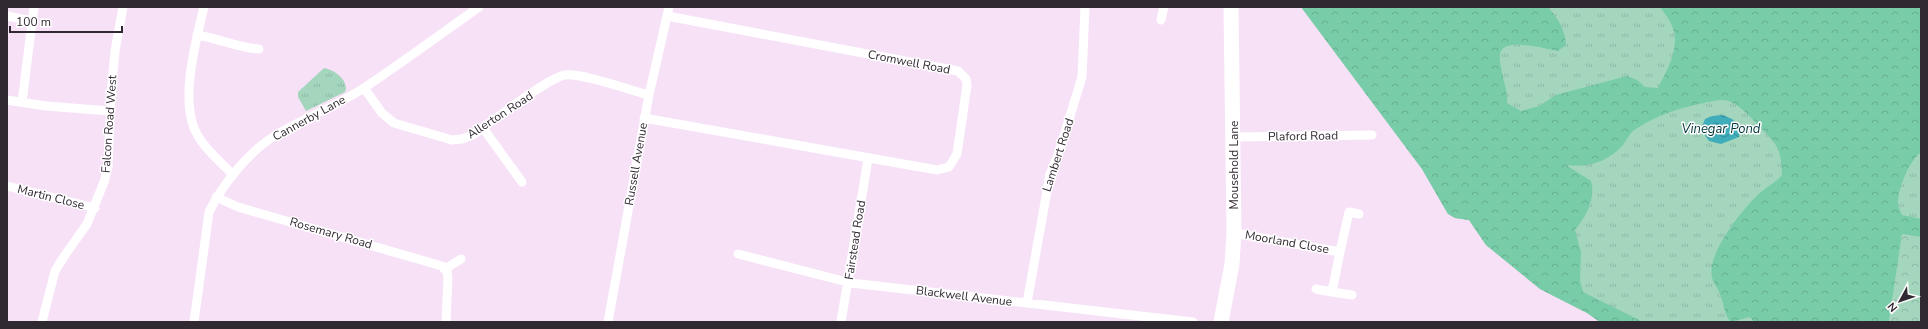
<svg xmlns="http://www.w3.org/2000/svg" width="1928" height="329" font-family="'Nunito Sans',sans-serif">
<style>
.grass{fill:url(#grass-tufts)}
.forest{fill:url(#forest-crowns)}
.park{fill:url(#park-crowns)}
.water{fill:url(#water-waves)}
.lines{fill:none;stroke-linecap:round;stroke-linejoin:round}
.minor{stroke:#fff;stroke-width:9}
.trunk{stroke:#fff;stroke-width:15}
.labels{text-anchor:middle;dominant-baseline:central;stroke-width:3;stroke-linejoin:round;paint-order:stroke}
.street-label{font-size:12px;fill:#312931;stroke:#fff}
.water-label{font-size:13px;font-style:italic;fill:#01373c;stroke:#fff}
</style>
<defs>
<pattern id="grass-tufts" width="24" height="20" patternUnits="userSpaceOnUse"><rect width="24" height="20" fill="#a4d6be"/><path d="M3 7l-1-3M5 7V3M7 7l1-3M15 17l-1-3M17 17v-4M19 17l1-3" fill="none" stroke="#8eb8a4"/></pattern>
<pattern id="forest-crowns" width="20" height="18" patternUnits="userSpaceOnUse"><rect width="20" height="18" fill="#78cca7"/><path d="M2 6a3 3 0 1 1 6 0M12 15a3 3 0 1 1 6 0" fill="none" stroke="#68af90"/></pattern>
<pattern id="park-crowns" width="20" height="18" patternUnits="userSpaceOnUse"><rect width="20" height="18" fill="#a4d6be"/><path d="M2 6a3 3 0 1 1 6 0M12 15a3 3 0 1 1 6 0" fill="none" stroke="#8eb8a4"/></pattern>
<pattern id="water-waves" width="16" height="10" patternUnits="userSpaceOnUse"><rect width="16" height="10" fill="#3fadba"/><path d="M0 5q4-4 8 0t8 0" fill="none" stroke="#358d98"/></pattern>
</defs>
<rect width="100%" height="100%" fill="#f7e1f7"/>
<path class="grass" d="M1301 7H1921V322H1600L1587 313 1540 289 1486 245 1469 220 1455 218 1448 214 1422 169Z
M324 68C334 70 346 78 346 89L345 92 306 111 298 97V92Z"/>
<path class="forest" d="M1301 7H1548C1558 19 1565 29 1566 45L1558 51C1546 49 1508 38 1501 51 1498 57 1501 66 1502 73 1504 83 1508 93 1507 103L1521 111 1539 106 1556 95 1627 76 1637 80 1645 87 1658 88C1667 70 1681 47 1672 26 1670 19 1664 13 1660 7H1921V152C1909 162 1900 184 1898 200 1897 204 1900 211 1902 215L1921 219V237L1902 235 1889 322H1754L1750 317 1731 322C1724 315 1724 303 1720 294 1718 288 1713 283 1712 277 1706 254 1744 207 1761 192 1769 185 1775 183 1782 175 1781 145 1776 144 1756 123 1748 114 1735 100 1722 100 1716 100 1709 102 1704 103 1679 108 1657 115 1636 129 1630 132 1627 140 1623 145 1608 162 1587 168 1566 165L1591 181C1596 199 1586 216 1575 230L1581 252 1580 281 1583 292 1643 322H1600L1587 313 1540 289 1486 245 1469 220 1455 218 1448 214 1422 169Z"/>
<path class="park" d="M1902 234 1921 237V322H1889Z"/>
<path class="water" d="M1723 115 1732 119 1741 127 1739 137 1721 144 1709 141 1701 129 1705 119 1712 116Z"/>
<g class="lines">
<path class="minor" d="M204 7C196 41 181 94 194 128 201 146 220 161 233 175
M7 16 31 21
M1161 20 1164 7
M197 35C218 38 238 48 259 49
M364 88 382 113 394 123 452 140 462 139 473 135C490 123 549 77 565 75 583 73 629 90 649 95
M7 100 46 106 110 111
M22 102 34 7
M644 118 937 170 949 167 957 154 967 85 966 79 958 71 667 16
M483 128 522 182
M1234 137 1372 135
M7 186 95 208
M216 197 238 207 442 266 447 272 448 278 446 322
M1234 233 1340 252 1332 292 1352 295
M1340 252 1349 212 1359 214
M738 254 851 283 1193 322
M445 269 461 259
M1316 289 1332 292
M1027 303 1050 174 1058 155 1082 77 1085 7
M42 322 55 271 65 255 87 224 104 182 108 167 111 96 115 51 123 7
M194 322 209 212C222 185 249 151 276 135 305 118 336 106 364 88 403 62 441 34 479 7
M608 322 649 95 669 7
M841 322 868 159"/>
<path class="trunk" d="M1221 322 1232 264 1234 233 1231 7"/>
</g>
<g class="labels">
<g class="street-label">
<text transform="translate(909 62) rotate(11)">Cromwell Road</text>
<text transform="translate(500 115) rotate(-33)">Allerton Road</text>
<text transform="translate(309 118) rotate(-29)">Cannerby Lane</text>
<text transform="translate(109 124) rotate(-86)">Falcon Road West</text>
<text transform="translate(1303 136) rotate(-1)">Plaford Road</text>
<text transform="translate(1058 155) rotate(-72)">Lambert Road</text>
<text transform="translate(636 164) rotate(-80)">Russell Avenue</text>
<text transform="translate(1234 165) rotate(-90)">Mousehold Lane</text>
<text transform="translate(51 197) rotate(14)">Martin Close</text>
<text transform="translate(331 233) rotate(16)">Rosemary Road</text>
<text transform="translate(855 240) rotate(-81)">Fairstead Road</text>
<text transform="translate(1287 242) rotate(10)">Moorland Close</text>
<text transform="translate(964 296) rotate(7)">Blackwell Avenue</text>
</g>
<g class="water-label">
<text x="1721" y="129">Vinegar Pond</text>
</g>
</g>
<rect width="1928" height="329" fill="none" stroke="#312931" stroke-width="16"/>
<g transform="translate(1900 301) rotate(230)" stroke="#ffffff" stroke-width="3" paint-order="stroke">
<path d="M0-3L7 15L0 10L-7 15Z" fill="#312931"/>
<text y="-6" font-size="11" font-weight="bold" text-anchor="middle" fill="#312931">N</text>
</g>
<path d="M10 26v6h112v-6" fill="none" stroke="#312931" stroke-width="2"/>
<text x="16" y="26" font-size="12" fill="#312931" stroke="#ffffff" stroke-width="3" paint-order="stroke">100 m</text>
</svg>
